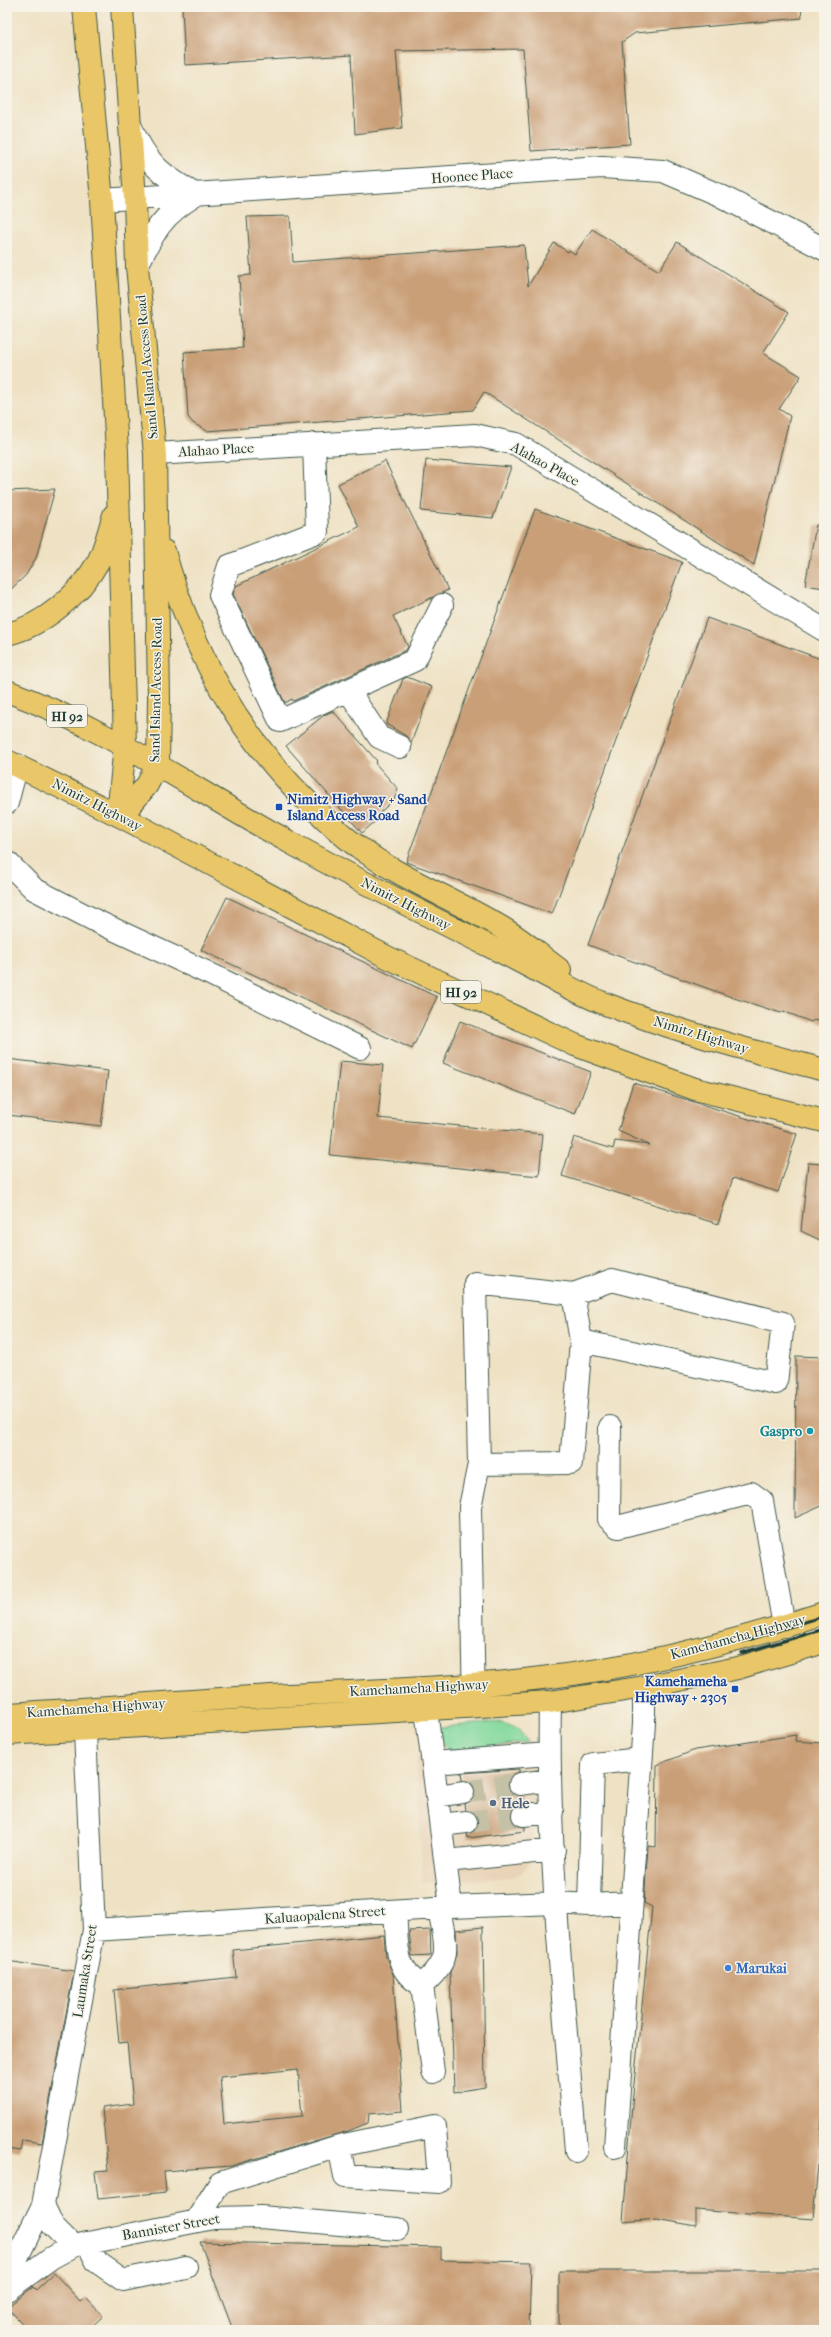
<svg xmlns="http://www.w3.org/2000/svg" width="831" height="2337" font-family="'IM FELL French Canon',serif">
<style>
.built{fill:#e9d4b8}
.green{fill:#81d89c;stroke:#508a68}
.building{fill:#c99f77;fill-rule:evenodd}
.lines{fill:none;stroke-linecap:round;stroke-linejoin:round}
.minor-tunnel{stroke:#c5c1a7;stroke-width:22;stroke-dasharray:22 11;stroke-linecap:butt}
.minor-casing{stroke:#3e564a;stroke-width:24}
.major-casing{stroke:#3e564a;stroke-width:24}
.minor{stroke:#fff;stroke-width:22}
.major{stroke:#e9c769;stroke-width:22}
.rail{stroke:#1f3d34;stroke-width:3}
.transit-dot{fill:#1a4fb4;stroke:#f7f3e8;stroke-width:1.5}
.culture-dot{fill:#0f9aa8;stroke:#f7f3e8;stroke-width:1.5}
.service-dot{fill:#5c6f8a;stroke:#f7f3e8;stroke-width:1.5}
.shop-dot{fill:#3f7fe0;stroke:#f7f3e8;stroke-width:1.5}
.labels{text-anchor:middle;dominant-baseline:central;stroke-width:3;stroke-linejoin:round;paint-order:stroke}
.shield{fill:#f7f3e8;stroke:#60746a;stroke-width:1}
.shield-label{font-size:13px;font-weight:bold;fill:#1f3d34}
.street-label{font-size:14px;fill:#1f3d34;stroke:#f7f3e8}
.transit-label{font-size:14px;font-weight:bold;fill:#164399;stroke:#f7f3e8;text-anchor:start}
.culture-label{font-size:14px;font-weight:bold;fill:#0d838f;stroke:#f7f3e8;text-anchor:end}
.service-label{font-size:14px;font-weight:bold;fill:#4e5e75;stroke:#f7f3e8;text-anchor:start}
.shop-label{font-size:14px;font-weight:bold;fill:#366cbe;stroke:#f7f3e8;text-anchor:start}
</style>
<rect width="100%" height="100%" fill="#f7f3e8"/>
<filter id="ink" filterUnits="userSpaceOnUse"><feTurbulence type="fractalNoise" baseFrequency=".025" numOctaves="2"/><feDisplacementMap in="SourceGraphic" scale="8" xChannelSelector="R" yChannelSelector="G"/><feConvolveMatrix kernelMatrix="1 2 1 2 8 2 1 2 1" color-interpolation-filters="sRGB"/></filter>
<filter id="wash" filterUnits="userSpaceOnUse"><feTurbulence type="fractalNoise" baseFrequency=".012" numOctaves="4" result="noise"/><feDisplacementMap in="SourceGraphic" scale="16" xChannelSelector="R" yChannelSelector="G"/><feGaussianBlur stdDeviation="0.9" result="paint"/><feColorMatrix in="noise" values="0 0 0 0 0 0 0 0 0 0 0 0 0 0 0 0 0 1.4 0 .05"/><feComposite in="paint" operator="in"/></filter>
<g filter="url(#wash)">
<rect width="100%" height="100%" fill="#efe2c4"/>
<path class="built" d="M531 1739 534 1841 529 1863 523 1872 514 1877 423 1883 416 1756Z"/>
<path class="green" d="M499 1722 517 1728 528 1742 449 1752 437 1736 435 1730 441 1727Z"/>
<g id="blocks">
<path class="building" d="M182 7H801L802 18 635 33 622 42 630 144 531 151 523 49 396 51 402 128 355 134 351 55 185 65Z
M290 216 293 262 524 245 528 286 554 243 568 252 569 250 575 254 592 229 659 271 677 242 789 312 763 353 801 376 779 409 790 416 754 565 484 392 473 410 207 431 193 423 188 417 184 352 243 348 239 276 251 275 247 217Z
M426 460 511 467 493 518 421 511Z
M385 461 448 590 393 616 408 647 406 650 293 701 292 699 285 703 233 594 236 586 359 527 338 484Z
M55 489 36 558 26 575 7 593V491Z
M535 509 682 562 552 914 406 862Z
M816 525H824V588L805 585Z
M707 618 824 660V1023L814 1020 811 1022 783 1011 781 1013 734 998 588 945Z
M407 677 432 687 411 743 406 736 386 724 403 679Z
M333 711 377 761 375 763 398 789 394 800 378 814 380 817 362 833 286 746 324 715Z
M227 897 437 997 412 1049 201 950Z
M460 1021 591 1072 575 1114 443 1063Z
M7 1059 108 1071 101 1126 7 1115Z
M340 1061 383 1065 378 1118 543 1134 539 1176 330 1155Z
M633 1083 797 1134 778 1192 733 1178 718 1224 562 1176 574 1137 613 1149 615 1141 649 1145 618 1131Z
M808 1163 824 1164V1242L801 1231Z
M796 1356 824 1357V1505L795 1518Z
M796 1735 795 1741 824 1743V2099L813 2219 696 2210V2226L657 2219 623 2222 632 2104 652 1907 644 1903 648 1846 656 1847 657 1765 695 1750Z
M519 1769V1772L513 1774 509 1779 508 1785 510 1792 521 1796 522 1803 512 1810 511 1817 518 1826 525 1827V1831L468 1838 467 1834 477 1827 478 1821 476 1814 465 1810 464 1804 471 1801 475 1790 472 1784 462 1780 461 1773Z
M483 1927 485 2087 454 2092 450 1972 457 1953 456 1930Z
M430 1930 431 1955 412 1956 409 1931Z
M384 1935 386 1957 393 1974 403 2111 369 2114 368 2123 348 2131 231 2166 164 2171 166 2192 98 2199 95 2172 108 2171 102 2108 133 2104 127 2042 119 2043 114 1990 236 1977 233 1950ZM298 2069 302 2116 224 2124 220 2077Z
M7 1961 74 1971 42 2143 22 2140 20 2151 7 2149Z
M200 2242 441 2247V2260L531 2262 529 2330H233Z
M559 2271H824V2330H559Z
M54 2273 81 2302 86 2298 103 2316 88 2330H28L7 2307 33 2287 36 2290Z"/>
</g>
</g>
<g filter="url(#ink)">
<use href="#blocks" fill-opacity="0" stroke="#3e564a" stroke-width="1"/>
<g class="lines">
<path class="minor-tunnel" d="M463 1792 520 1784
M466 1822 523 1815"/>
<g class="minor-casing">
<path id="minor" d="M130 125C147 164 160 174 196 195
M102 200 602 167 663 171 721 196 824 249
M137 266C154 232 161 216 194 196
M314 444 317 532 229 566 220 595 280 721 415 660 442 605
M155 454 475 435 516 444 824 630
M348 690 379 737 400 747
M7 803 17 765
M7 862 34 889 96 921 208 973 360 1048
M610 1427 609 1519 618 1527 751 1493 762 1501 784 1626
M479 1464 475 1283 573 1294
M550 1702C547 1852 564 2002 576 2151
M474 1704 470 1507 479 1464 571 1463 581 1341 776 1383 783 1323 612 1280 573 1294 581 1341
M426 1710 451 1907
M433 1763 549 1754
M520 1784 550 1780
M437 1796 463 1792
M523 1815 552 1812
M441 1825 466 1822
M446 1861 554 1850
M631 1903 589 1905 593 1764 641 1759
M395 1911C398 1940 392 1970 422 1985
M94 1930 451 1907 556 1903 589 1905
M422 1985 433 2072
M422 1985C455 1957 445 1946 439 1908
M615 2147 644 1723V1687
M43 2205 53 2226 73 2246
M196 2221 220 2183 339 2146 435 2126 439 2182 345 2176 339 2146
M87 2243 97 2262 123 2280 186 2267
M7 2278 43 2205 94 1930 84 1710
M7 2290 51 2258 73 2246 213 2218 261 2217 397 2229"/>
</g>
<g class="major-casing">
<path id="major" d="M84 7 102 200 117 451 125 745 118 815
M164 551C192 650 237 734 312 806 326 820 341 835 357 846 404 881 460 901 509 932 527 943 543 958 560 970
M7 634C43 626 80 594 98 562 105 548 109 530 114 515
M7 691C109 729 196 791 291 843 360 881 430 917 501 952 534 968 568 989 603 1003 675 1031 749 1050 824 1070
M7 761 118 815 387 957 575 1045 695 1089 824 1121
M118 815 128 808 147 785 158 764 159 698 155 454 137 266 135 199 122 7
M7 1714C101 1708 195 1700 289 1695 376 1690 463 1688 550 1677 643 1666 735 1642 824 1613
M7 1734 550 1702 644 1687 738 1668 824 1642"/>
</g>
<use href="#minor" class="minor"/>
<use href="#major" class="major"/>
<path class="rail" d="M739 1643 824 1616
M741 1653 824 1629"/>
</g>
</g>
<g class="transit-dot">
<rect x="275" y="803" width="8" height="8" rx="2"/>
<rect x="731" y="1685" width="8" height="8" rx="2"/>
</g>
<circle class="culture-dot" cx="810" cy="1431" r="4"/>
<circle class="service-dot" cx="493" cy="1803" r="4"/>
<circle class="shop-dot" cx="728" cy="1968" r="4"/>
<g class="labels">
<g class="shield">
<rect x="47" y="705" width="40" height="22" rx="3"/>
<rect x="441" y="981" width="40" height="22" rx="3"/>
</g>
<g class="shield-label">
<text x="67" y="716">HI 92</text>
<text x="461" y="992">HI 92</text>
</g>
<g class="street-label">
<text transform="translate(472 176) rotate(-4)">Hoonee Place</text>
<text transform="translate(147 367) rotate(-95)">Sand Island Access Road</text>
<text transform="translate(216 450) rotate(-3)">Alahao Place</text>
<text transform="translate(545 464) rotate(29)">Alahao Place</text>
<text transform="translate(156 690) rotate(-89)">Sand Island Access Road</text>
<text transform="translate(97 805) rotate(27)">Nimitz Highway</text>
<text transform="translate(406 904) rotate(27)">Nimitz Highway</text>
<text transform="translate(701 1035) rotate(17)">Nimitz Highway</text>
<text transform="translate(738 1637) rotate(-15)">Kamehameha Highway</text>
<text transform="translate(419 1688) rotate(-3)">Kamehameha Highway</text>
<text transform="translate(96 1708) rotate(-4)">Kamehameha Highway</text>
<text transform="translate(325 1915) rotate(-4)">Kaluaopalena Street</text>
<text transform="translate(85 1971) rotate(-81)">Laumaka Street</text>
<text transform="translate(171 2227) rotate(-10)">Bannister Street</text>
</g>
<g class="transit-label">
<text x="287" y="799">Nimitz Highway + Sand<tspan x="287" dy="16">Island Access Road</tspan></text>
<text x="727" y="1681" text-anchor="end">Kamehameha<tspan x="727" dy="16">Highway + 2305</tspan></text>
</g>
<g class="culture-label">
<text x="802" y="1431">Gaspro</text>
</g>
<g class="service-label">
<text x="501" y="1803">Hele</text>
</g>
<g class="shop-label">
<text x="736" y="1968">Marukai</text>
</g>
</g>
<rect width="831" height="2337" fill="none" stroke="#f7f3e8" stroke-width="24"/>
</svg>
